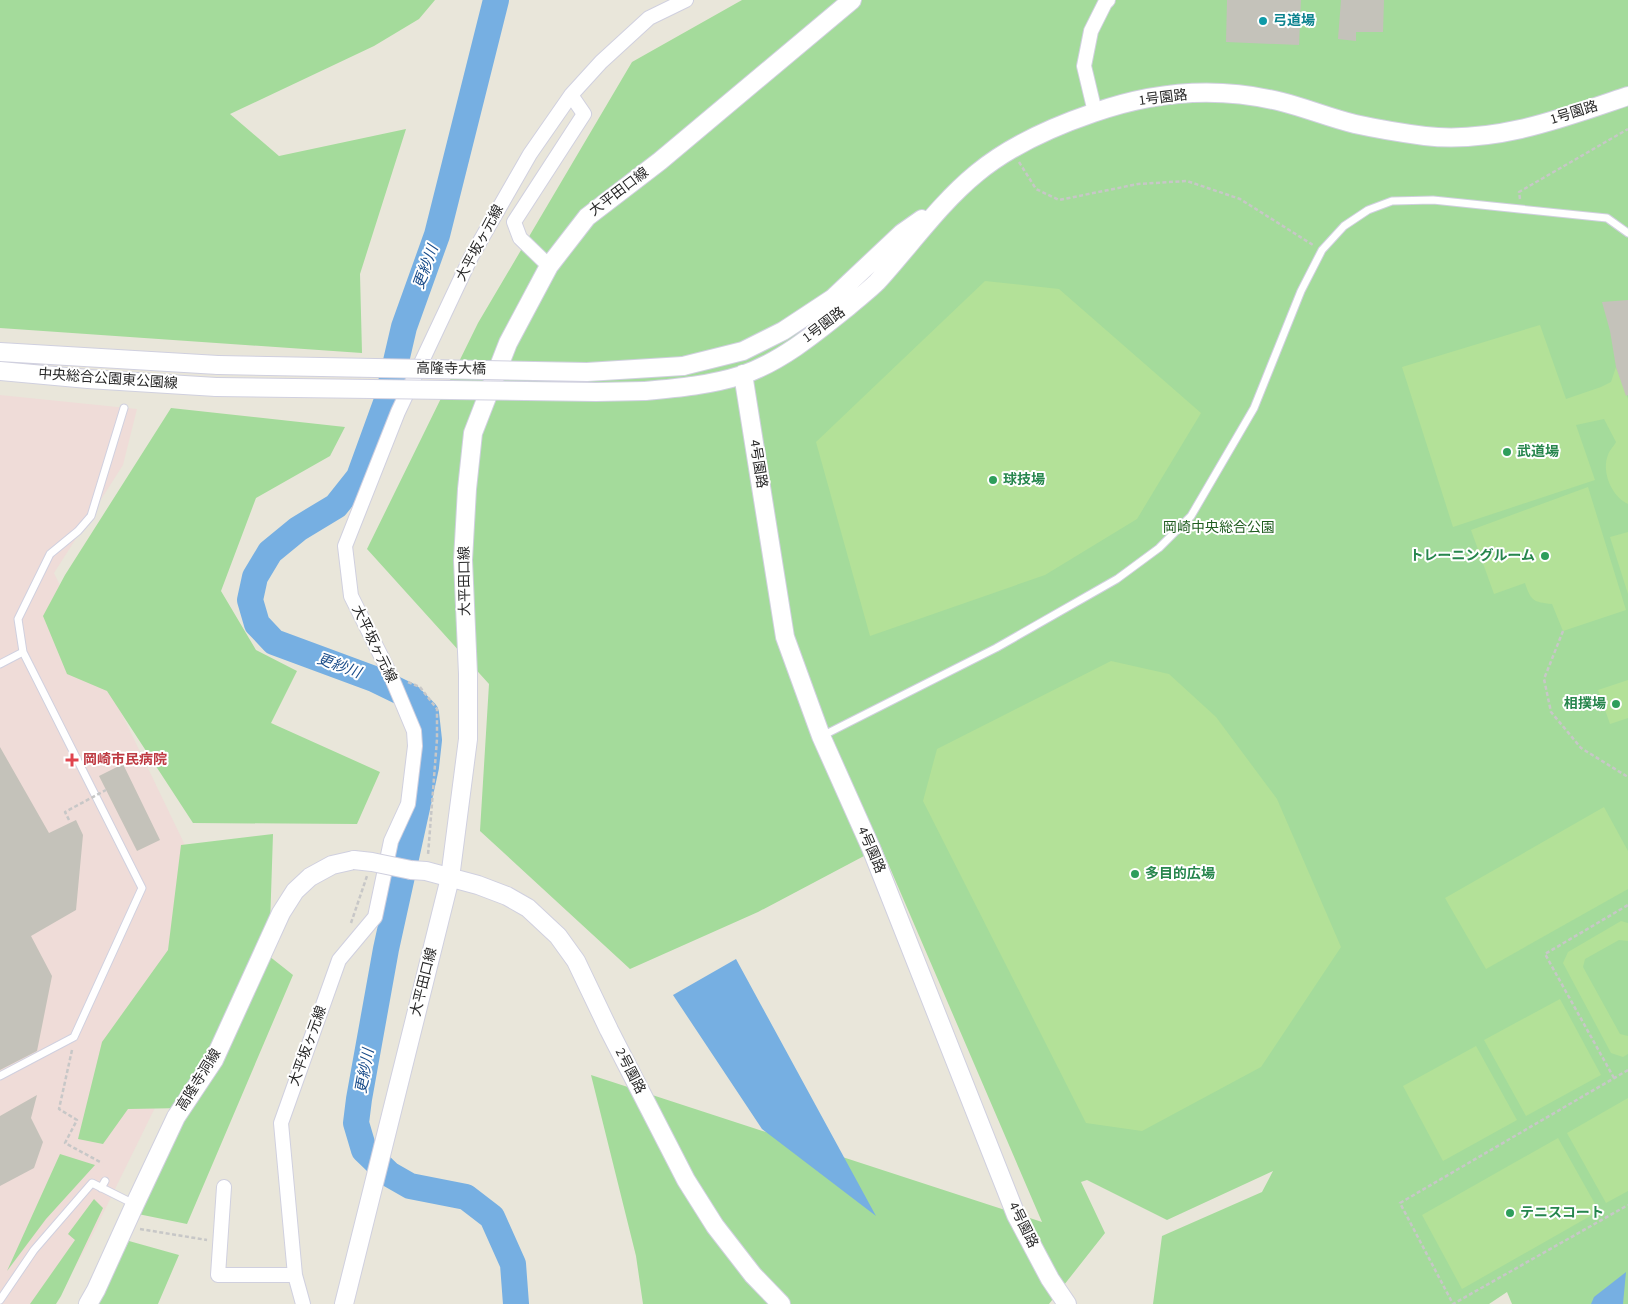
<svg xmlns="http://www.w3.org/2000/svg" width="1628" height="1304" font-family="'Source Sans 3','Noto Sans JP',sans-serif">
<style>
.medical{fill:#efdcd8}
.green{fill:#a4db9b}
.pitch{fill:#b3e198}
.water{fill:#76afe2}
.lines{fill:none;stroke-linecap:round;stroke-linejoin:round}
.river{stroke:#76afe2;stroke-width:26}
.building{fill:#c4c2ba}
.service-casing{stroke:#d0d0df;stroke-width:9}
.minor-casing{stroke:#d0d0df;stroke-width:16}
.tertiary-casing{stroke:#d0d0df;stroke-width:20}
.path{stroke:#c7c7c7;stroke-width:2.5;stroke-dasharray:4 2.5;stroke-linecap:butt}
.service{stroke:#fff;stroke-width:7}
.minor{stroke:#fff;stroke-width:14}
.tertiary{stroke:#fff;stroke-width:18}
.tertiary-bridge-casing{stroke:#d0d0df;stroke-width:20;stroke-linecap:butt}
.path-bridge{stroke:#c7c7c7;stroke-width:2.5;stroke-dasharray:4 2.5;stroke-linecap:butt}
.tertiary-bridge{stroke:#fff;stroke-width:18}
.culture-dot{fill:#0f9aa8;stroke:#fff;stroke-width:2}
.leisure-dot{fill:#2e9e5b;stroke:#fff;stroke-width:2}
.health-dot{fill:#e0444e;stroke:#fff;stroke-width:2}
.labels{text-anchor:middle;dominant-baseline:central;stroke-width:4;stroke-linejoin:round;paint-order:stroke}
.culture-label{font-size:14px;font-weight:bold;fill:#0d838f;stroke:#fff;text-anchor:start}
.street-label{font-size:14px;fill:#282828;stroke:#fff}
.leisure-label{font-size:14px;font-weight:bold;fill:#27864d;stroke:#fff;text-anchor:start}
.park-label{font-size:14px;fill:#205d20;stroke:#fff}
.health-label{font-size:14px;font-weight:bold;fill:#be3a42;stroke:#fff;text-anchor:start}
.water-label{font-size:15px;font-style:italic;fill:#194c8a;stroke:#fff}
</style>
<rect width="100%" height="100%" fill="#e9e6da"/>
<path class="medical" d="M0 395 137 409 123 465 54 573 234 947 88 1244 54 1304H0Z"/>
<path class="green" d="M0 0H435L419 19 374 46 230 114 279 156 406 129 360 274 362 353 0 328Z
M742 0H1628V1304H1512L1507 1292 1489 1304H1153L1162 1236 1262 1192 1273 1171 1167 1220 1087 1180 1081 1182 1105 1233 1049 1304H643L636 1256 591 1075 1042 1222 881 847 758 912 630 969 480 831 489 684 367 549 478 323 632 62Z
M171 408 345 427 330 456 256 498 221 591 256 650 297 671 271 723 380 772 357 824 193 823 107 691 67 674 43 616 65 575Z
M273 834 269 956 293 975 187 1224 138 1214 184 1108 128 1109 103 1144 78 1139 102 1042 168 950 181 845Z
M60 1154 95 1165 46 1219 7 1271Z
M94 1199 103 1208 61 1296 56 1304H30L75 1240 68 1234Z
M129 1241 179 1255 158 1304H97Z"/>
<path class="pitch" d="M985 281 1059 289 1201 413 1137 519 1045 575 870 636 816 442Z
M1540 325 1566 399 1601 387 1611 382 1616 367 1628 399V504C1612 497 1601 472 1608 455 1609 451 1614 446 1616 442L1604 419 1576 425 1595 480 1453 527 1402 367Z
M1588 487 1626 610 1563 631 1552 604C1533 602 1531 601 1525 583L1494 594 1471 530Z
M1628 532V594L1610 537Z
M1111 661 1169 674 1216 717 1277 799 1341 947 1261 1067 1142 1131 1086 1123 923 801 937 749Z
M1628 680V718L1610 724 1598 690Z
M1604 807 1628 851V889L1486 969 1445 898Z
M1621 921 1628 923V941L1619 940 1585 959 1583 967 1620 1034 1628 1036V1054L1623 1057 1611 1053 1563 963 1568 952Z
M1560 999 1601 1075 1526 1116 1484 1040Z
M1476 1046 1517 1120 1443 1161 1403 1086Z
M1628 1098V1191L1606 1203 1567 1133Z
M1558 1138 1599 1211 1462 1289 1422 1215Z"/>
<path class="water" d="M736 959 876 1216 762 1129 673 995Z
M1626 1272 1623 1304H1591L1594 1297Z"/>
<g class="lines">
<path class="river" d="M496 0 437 235 404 327 387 400 359 477 336 506 298 529 270 552 255 577 250 600 257 624 274 642 374 679 409 696 426 713 429 740 426 767 386 949 359 1099 356 1123 364 1150 389 1174 410 1186 466 1197 492 1217 513 1264 516 1304"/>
</g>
<path class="building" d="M1227 0H1301L1299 45 1226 42Z
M1341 0H1384L1383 32H1356V41L1338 39Z
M1628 300V395L1626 396 1616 367 1610 331 1602 302Z
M0 747 49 833 76 820 83 835 76 910 31 936 52 976 37 1051 0 1070Z
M123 764 160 840 137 851 99 776Z
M37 1095 31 1118 43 1142 34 1168 0 1186V1116Z"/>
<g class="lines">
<g class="service-casing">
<path id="service" d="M0 664 23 652
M822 736 996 648 1117 579 1159 548 1191 516 1254 408 1301 291 1322 250 1344 226 1368 210 1392 201 1433 200 1607 218 1628 233
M0 1076 74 1037 142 888 23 652 18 619 50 554 78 531 91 516 124 408
M101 1188 105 1181
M0 1300 34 1250 92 1183 134 1204"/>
</g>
<g class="minor-casing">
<path id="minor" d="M1095 112 1084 66 1091 31 1105 3 1108 0
M549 266 520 238 514 222 584 114 571 95
M224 1187 218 1275H295
M303 1304 295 1275 281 1123 339 960 375 917 391 841 408 804 415 746 414 731 391 676 351 596 345 546 398 412 471 257 530 154 571 95 601 62 649 18 686 0"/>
</g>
<g class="tertiary-casing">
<path id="tertiary" d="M0 352 218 365
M683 366 743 351 783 331 833 298 902 233 922 219
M0 371 88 379 216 387
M743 374 785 637 821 736 871 848 1016 1215 1050 1279 1067 1304
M645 391C678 388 711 385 742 375 781 362 817 332 848 307 857 299 868 291 877 282 910 246 939 204 977 173 1011 145 1052 127 1093 113 1155 91 1218 86 1282 102 1306 108 1330 118 1355 124 1378 129 1402 133 1425 136 1495 144 1563 118 1628 96
M411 870 426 871 478 885 507 896 528 908 558 936 576 961 609 1030 686 1180 715 1226 753 1275 781 1304
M88 1304 96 1290 135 1204 176 1117 214 1060 281 913 295 891 310 877 332 865 354 860
M344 1304 450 878 468 739V674L463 560 467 489 473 433 508 343 549 266 587 217 660 161 852 0"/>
</g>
<path class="path" d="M1019 162 1036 189 1059 200 1138 184 1187 181 1240 199 1313 245
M1520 199 1519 192 1628 129
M1563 631 1544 679 1551 712 1581 748 1628 777
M408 682 420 687 437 709V739L428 855
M351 923 367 876
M72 1050 59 1109 77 1120 65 1143 102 1163
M1628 1070 1400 1203 1453 1304 1628 1205
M1614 1078 1545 954 1628 905
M140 1229 207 1240"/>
<use href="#service" class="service"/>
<use href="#minor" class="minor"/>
<use href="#tertiary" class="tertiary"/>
<g class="tertiary-bridge-casing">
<path id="tertiary-bridge" d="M218 365 587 372 683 366
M216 387 596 392 645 391
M354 860 372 862 411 870"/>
</g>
<path class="path-bridge" d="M69 820 65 812 106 790"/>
<use href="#tertiary-bridge" class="tertiary-bridge"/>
</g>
<circle class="culture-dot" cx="1263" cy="21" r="5"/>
<g class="leisure-dot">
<circle cx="1507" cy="452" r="5"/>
<circle cx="993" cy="480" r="5"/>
<circle cx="1545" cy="556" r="5"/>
<circle cx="1616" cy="704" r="5"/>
<circle cx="1135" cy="874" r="5"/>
<circle cx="1510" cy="1213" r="5"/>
</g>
<path class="health-dot" d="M69.5 752.5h5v5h5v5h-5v5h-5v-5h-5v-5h5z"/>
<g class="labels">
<g class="culture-label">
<text x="1273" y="21">弓道場</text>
</g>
<g class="street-label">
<text transform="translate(1163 98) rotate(-7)">1号園路</text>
<text transform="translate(1574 113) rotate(-17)">1号園路</text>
<text transform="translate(619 192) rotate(-37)">大平田口線</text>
<text transform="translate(480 243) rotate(-62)">大平坂ヶ元線</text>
<text transform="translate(824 325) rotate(-37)">1号園路</text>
<text transform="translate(451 369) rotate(1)">高隆寺大橋</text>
<text transform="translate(108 379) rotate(4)">中央総合公園東公園線</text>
<text transform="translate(758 464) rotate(81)">4号園路</text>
<text transform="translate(465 581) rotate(-91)">大平田口線</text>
<text transform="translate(374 644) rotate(64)">大平坂ヶ元線</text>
<text transform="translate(871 850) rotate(67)">4号園路</text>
<text transform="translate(424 982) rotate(-76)">大平田口線</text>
<text transform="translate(308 1046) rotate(-70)">大平坂ヶ元線</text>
<text transform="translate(630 1071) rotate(63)">2号園路</text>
<text transform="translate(199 1080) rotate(-58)">高隆寺洞線</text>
<text transform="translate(1023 1225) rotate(64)">4号園路</text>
</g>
<g class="leisure-label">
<text x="1517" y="452">武道場</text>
<text x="1003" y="480">球技場</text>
<text x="1535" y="556" text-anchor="end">トレーニングルーム</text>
<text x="1606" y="704" text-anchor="end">相撲場</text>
<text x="1145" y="874">多目的広場</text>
<text x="1520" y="1213">テニスコート</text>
</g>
<g class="park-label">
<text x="1219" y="528">岡崎中央総合公園</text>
</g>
<g class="health-label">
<text x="83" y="760">岡崎市民病院</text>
</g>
<g class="water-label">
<text transform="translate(426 267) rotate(-70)">更紗川</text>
<text transform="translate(339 666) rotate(20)">更紗川</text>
<text transform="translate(365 1071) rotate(-80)">更紗川</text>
</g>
</g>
</svg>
